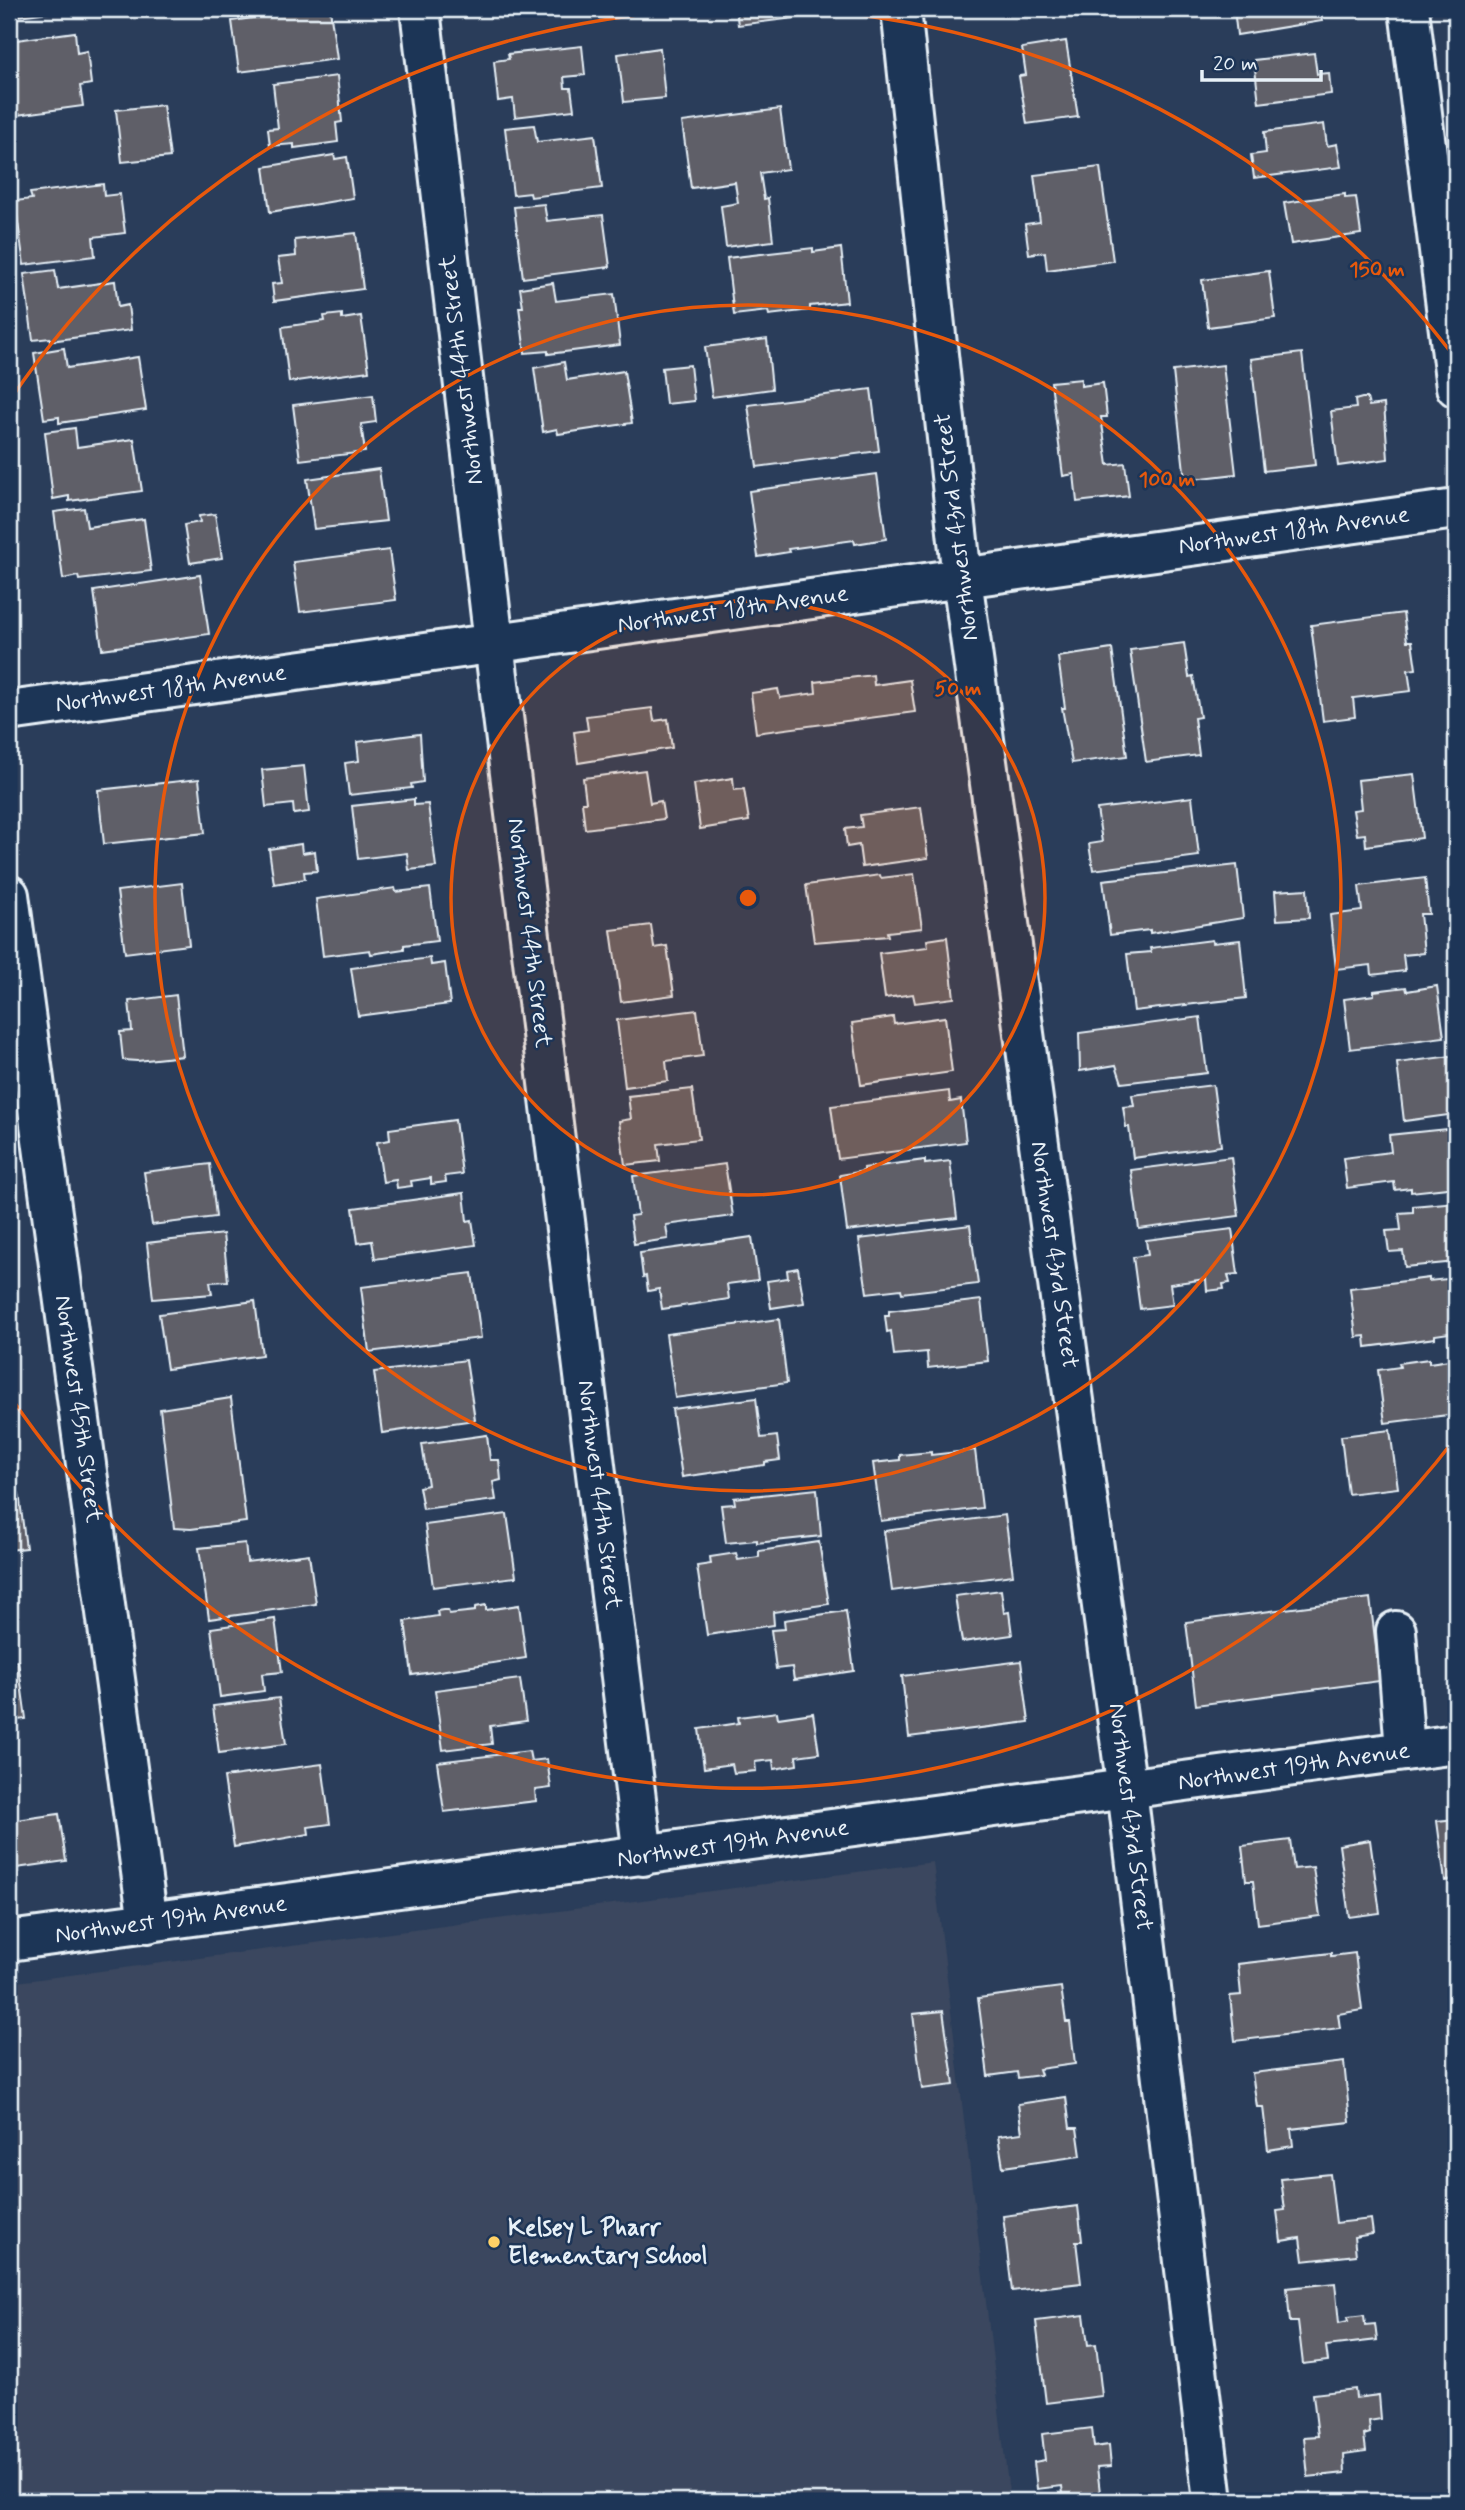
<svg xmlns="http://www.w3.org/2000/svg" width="1465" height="2510" font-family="Mynerve,sans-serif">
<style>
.built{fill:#3a475e}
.building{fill:#5e5e68;stroke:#e8f1f8;stroke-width:2}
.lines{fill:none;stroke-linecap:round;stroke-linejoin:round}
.minor-casing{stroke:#e8f1f8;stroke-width:44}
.minor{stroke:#1d3557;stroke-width:38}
.ring{fill:none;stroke:#e8590c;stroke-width:3.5}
.poi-dot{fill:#ffd166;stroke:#1d3557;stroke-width:2.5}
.labels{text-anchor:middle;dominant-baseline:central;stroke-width:5;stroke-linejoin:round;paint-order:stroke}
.street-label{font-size:24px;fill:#e8f1f8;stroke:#1d3557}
.poi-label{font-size:24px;font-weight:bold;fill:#e8f1f8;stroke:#1d3557;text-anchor:start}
.centre{fill:#e8590c;stroke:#1d3557;stroke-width:3.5}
.ring-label{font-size:21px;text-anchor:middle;font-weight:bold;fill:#e8590c;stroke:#1d3557;stroke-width:5;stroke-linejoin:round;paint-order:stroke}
</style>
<rect width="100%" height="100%" fill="#2a3d5a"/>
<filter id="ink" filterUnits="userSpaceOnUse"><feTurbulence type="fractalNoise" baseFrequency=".0143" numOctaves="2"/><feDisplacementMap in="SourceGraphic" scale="14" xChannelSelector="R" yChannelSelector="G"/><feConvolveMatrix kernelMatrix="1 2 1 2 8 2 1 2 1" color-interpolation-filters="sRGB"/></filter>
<g filter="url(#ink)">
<path class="built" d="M933 1862 1010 2501H9V1983Z"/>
<path class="building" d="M9 9H74L9 17Z
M259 9H330L337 59 239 72 232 21 260 17Z
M736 9H818L819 15 738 25Z
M1017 9H1056L1018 14Z
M1234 9H1320L1322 21 1237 35Z
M75 32 77 53 87 51 91 84 80 86 83 106 9 116V41Z
M1066 41 1078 117 1027 124 1019 76 1026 75 1022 48Z
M582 46 585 75 564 77 565 88H571L574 110 515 117 513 99 498 101 494 61 509 59 508 54Z
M660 48 665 98 624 102 618 54Z
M1314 53 1317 74 1329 73 1331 94 1259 103 1254 60Z
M337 76 342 122 336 123 338 142 294 148V144L270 146 268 129 278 128 273 84Z
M163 105 170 157 122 162 116 110Z
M780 109 788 169 760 173 764 199 768 198 773 241 726 247 721 206 738 203 735 182 691 188 682 122Z
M1324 124 1327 146 1337 144 1341 167 1254 178 1251 155 1266 153 1264 132Z
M534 125 537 142 595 135 602 188 531 197 530 193 513 195 505 128Z
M334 155 335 159 347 157 353 198 270 212 264 167Z
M1100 167 1113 261 1047 270 1045 252 1029 254 1025 224 1040 222 1034 175Z
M103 184 104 196 120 194 125 233 93 237 95 256 24 265 15 201 32 199 30 193Z
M1345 194V198L1356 197 1361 234 1291 244 1284 203Z
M544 204 547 221 603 215 610 267 523 278 514 207Z
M356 233 363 289 274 301 272 284 282 283 278 258 296 256 295 240Z
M813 248V252L841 248 847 302 810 306V310L769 315 768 311 734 315 727 258Z
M55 270 58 289 115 281 118 307 128 305 131 330 50 341V338L33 340 24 274Z
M1269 271 1275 318 1208 327 1202 280Z
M553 283 556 301 614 294 620 345 548 354V351L525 353 519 307H523L520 288Z
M342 314V319L361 316 369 371 289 382 282 327 325 321 324 316Z
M767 339 772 389 712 397 705 347Z
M64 348 67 368 138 357 146 410 59 423V417L44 419 34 353Z
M1302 353 1315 465 1264 471 1251 359Z
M564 362 567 380 624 371 632 423 558 434 557 429 543 432 534 368Z
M690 365 694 401 666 404 662 368Z
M1223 365 1236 474 1185 480 1173 371Z
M1081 379V386L1103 383 1107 417H1101L1108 465 1125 463 1129 496 1077 502 1074 474 1063 476 1051 382Z
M871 389 879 451 757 467 748 405Z
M373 395 376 422 361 424 365 452 300 460 293 405Z
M1362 398H1367L1369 406 1384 404 1388 459 1338 466 1331 411 1356 408 1355 400Z
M75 428 77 447 134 439 142 491 69 501V496L53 499 45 432Z
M379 469 386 521 314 529 307 479Z
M877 474 886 539 855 544 854 540 788 549 789 552 758 557 749 491Z
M84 508 87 527 144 519 151 571 79 580 78 576 63 579 54 512Z
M215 514 222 558 190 563 184 525 200 522 199 516Z
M389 550 396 600 300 612 293 562Z
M200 575 209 634 102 649 94 591Z
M1403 613 1407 641H1412L1416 669 1408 670 1411 691 1353 698 1355 717 1323 721 1311 625Z
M1184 643 1189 677 1193 676 1200 717 1194 718 1199 755 1146 762 1130 650Z
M1112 649 1127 756 1072 763 1062 708H1065L1058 657Z
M873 675 874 685 910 680 915 712 756 733 751 693 778 689 780 698 816 693 815 682Z
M652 708 654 721 668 719 672 748 578 763 574 732 588 730 586 716Z
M420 734 423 782 411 784 412 788 349 795 345 763 359 761 357 742Z
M304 766 309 812 294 814 293 804 266 807 262 770Z
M645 770 650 803 661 801 664 819 585 829 582 802H586L583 778Z
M1414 774 1422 838 1366 846 1365 834 1357 835 1353 810 1361 809 1358 780Z
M733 778 734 790 744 789 749 821 700 829 694 784Z
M199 779 205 833 104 844 98 790Z
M1192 797 1199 856 1093 870 1089 844 1102 842 1097 809Z
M414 799V805L428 804 436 867 409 870 407 853 358 859 352 806Z
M921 807 928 858 862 867 859 845 847 847 845 829 862 827 860 815Z
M301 844 302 853 315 851 317 871 304 872 305 879 274 884 269 849Z
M1237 865 1243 918 1150 933V930L1110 935 1103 880Z
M914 874 922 928 887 932 888 936 814 942 806 885 880 875 881 878Z
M1425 878 1429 914H1420L1424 953 1403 955 1405 971 1372 975 1371 965 1336 969 1330 915 1362 911 1359 886Z
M182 883 189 945 125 953 117 891Z
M395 888 396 892 430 888 437 941 404 945V949L371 954 370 950 323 956 316 899Z
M1307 889 1309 918 1277 920 1275 891Z
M651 925 654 948 667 946 674 995 621 1002 611 930Z
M947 937 954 998 915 1003 913 994 885 998 879 953 928 947 927 940Z
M1212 940 1213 943 1240 940 1246 998 1134 1011 1127 954 1151 952 1150 948Z
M430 958 431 965 445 963 450 1004 358 1016 351 968Z
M1437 986 1444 1037 1350 1049 1344 999 1374 995V991L1406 987 1407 991Z
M176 995 183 1056 137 1061 123 1060 120 1032 132 1031 129 1001Z
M697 1010 703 1056 666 1061 668 1081 625 1087 617 1020Z
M893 1017 894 1024 945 1017 952 1072 861 1085 852 1023Z
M1200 1017 1207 1073 1122 1083 1116 1065 1080 1071 1079 1033Z
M1451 1056 1456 1091V1114L1404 1121 1397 1063Z
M1213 1085 1221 1146 1133 1158 1129 1127H1126L1123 1107 1134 1106 1132 1095Z
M692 1089 699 1139 658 1144 660 1161 625 1165 619 1121 631 1119 628 1096Z
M949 1091 950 1102 961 1100 966 1142 838 1159 831 1106Z
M455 1120 462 1174 445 1176 446 1182 431 1184V1178L411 1181 412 1186 397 1188 396 1180 383 1182 377 1142 390 1140 389 1129Z
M1456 1128V1187L1411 1192V1188L1395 1190 1394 1182 1347 1188 1343 1158 1391 1152 1389 1135Z
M1231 1157 1239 1216 1139 1229 1131 1170Z
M925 1160V1164L950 1161 957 1218 847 1231 840 1175 864 1171V1168Z
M210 1164 216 1217 152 1225 144 1172Z
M725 1164 733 1216 666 1225 668 1239 634 1244 630 1216 638 1215 633 1176Z
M464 1193 467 1221 472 1220 476 1245 375 1259 372 1241 358 1243 353 1208Z
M1456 1202V1262L1405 1267 1403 1251 1389 1252 1386 1231 1401 1230 1399 1213 1413 1212V1206Z
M970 1225 978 1284 902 1293 901 1289 867 1293 859 1239Z
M1232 1229 1238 1274 1228 1275 1230 1283 1223 1284 1224 1289 1207 1291 1206 1279 1170 1284 1173 1305 1140 1309 1133 1257 1148 1255 1146 1240Z
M223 1234 228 1281 210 1282 212 1294 153 1299 147 1243Z
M752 1237 758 1280 727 1284 729 1299 662 1309 659 1289 648 1291 646 1276 643 1277 640 1253Z
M798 1268 804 1303 771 1308 767 1281 788 1278 787 1270Z
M472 1273 481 1338 369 1352 361 1287Z
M1429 1278V1281L1456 1278V1332L1435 1335V1338L1366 1347 1365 1336 1356 1337 1350 1288Z
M981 1300 988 1361 928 1368 927 1352 894 1355 891 1331 887 1332 885 1316H889V1311Z
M255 1301 262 1355 167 1369 159 1314Z
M779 1319 787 1383 675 1398 666 1334Z
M1429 1359V1363L1456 1359V1418V1414L1385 1423 1378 1370 1400 1367 1399 1363Z
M466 1360 475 1420 382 1433 374 1372Z
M231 1398 246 1522 191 1529 174 1528 160 1409Z
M756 1398 761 1438 777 1436 780 1460 765 1462V1465L682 1477 672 1409Z
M1390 1430 1398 1488 1348 1494 1341 1436Z
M487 1435 490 1460H499L501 1480 493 1482 496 1500 423 1509 419 1487 428 1485 422 1444Z
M9 1438 14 1474 9 1475Z
M975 1450 982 1508 881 1521 873 1463 900 1460V1455L931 1452V1455Z
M817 1489 821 1536 757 1543V1540L726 1543 721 1505 735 1504 734 1498Z
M19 1493 26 1548 9 1550V1494Z
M507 1514 516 1577 433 1587 425 1525Z
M1005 1515 1013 1575 892 1591 884 1531Z
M819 1542 829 1604 773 1612 774 1625 707 1635 697 1566 711 1564 710 1557 736 1553 738 1560 759 1557V1551Z
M245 1543 247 1562 309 1554 316 1604 209 1619 199 1548Z
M1001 1590 1004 1613 1009 1612 1012 1635 962 1642 955 1596Z
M1370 1598 1380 1681 1196 1705 1186 1622Z
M486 1605V1610L519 1605 526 1658 412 1675 405 1621 438 1616 437 1611 443 1610H448L449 1614 475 1611V1607Z
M846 1611 854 1671 794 1680 792 1667 776 1669 771 1630 785 1629 784 1620Z
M275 1619 282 1672 262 1674 264 1691 220 1697 211 1628Z
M18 1661 26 1719 9 1721V1662Z
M1021 1661 1029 1722 909 1737 902 1676Z
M520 1679 526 1721 490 1726 492 1744 443 1750 435 1690Z
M279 1698 286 1744 219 1753 213 1706Z
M777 1712 778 1718 813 1713 819 1753 796 1756 797 1765 774 1769 773 1760 755 1762 756 1771 734 1773 732 1764 704 1768 699 1729 739 1723 738 1717Z
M529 1751 531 1761 547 1759 551 1788 535 1790 536 1801 444 1812 437 1762Z
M322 1764 330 1824 308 1827 309 1834 234 1847 224 1777Z
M59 1814 66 1861 9 1869V1821Z
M1456 1819V1880L1445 1881 1437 1821Z
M1290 1840 1294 1869 1313 1867 1320 1916 1258 1924 1253 1881H1246L1242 1846Z
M1370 1840 1380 1913 1349 1917 1339 1845Z
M1331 1953V1956L1355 1953 1362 2010 1338 2014 1340 2028 1235 2041 1230 1996 1241 1995 1238 1964Z
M1061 1987 1066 2022H1070L1075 2064 1039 2069 1041 2075 1018 2078 1017 2072 988 2076 978 1998Z
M943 2011 954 2085 922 2089 913 2014Z
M1344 2062 1350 2122 1291 2129 1293 2146 1268 2150 1263 2107H1257L1252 2073Z
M1066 2097 1070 2128H1077L1081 2156 1003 2167 998 2136 1022 2133 1018 2104Z
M1330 2174 1336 2223 1371 2219 1373 2234 1354 2237 1356 2255 1303 2261 1300 2238 1281 2241 1277 2211 1285 2210 1281 2179Z
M1078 2206 1082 2241H1076L1081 2283 1012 2291 1003 2216Z
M1335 2283 1339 2323 1348 2321 1347 2317 1364 2315 1365 2325 1375 2324 1377 2340 1326 2346 1328 2361 1303 2364 1298 2322H1290L1287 2288Z
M1084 2315 1088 2345 1096 2344 1102 2396 1046 2403 1036 2321Z
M1355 2389 1356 2398 1379 2395 1381 2419 1369 2421 1370 2433 1364 2435 1366 2451 1344 2454 1345 2473 1308 2477 1304 2437 1318 2436 1313 2394Z
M1092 2428 1094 2447 1109 2445 1111 2466 1097 2467 1101 2501H1064L1062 2486 1037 2489 1034 2462 1045 2460 1042 2434Z
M1368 2498V2501H1341H1344Z"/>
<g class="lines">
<g class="minor-casing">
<path id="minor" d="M420 9 494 643 643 1856
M901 9 962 578 1127 1790 1213 2501
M1409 9 1456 387
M9 711 1456 509
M9 895 148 1923
M1396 1631 1405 1751
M9 1941 1456 1744"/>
</g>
<use href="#minor" class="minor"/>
</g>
</g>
<circle cx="748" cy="898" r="297" fill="#e8590c" fill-opacity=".12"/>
<g class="ring">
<circle cx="748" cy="898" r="297"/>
<circle cx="748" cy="898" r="593"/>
<path d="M1454 1440A890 890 0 0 1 10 1396M10 400A890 890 0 0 1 709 9M787 9A890 890 0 0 1 1454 356"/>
</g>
<circle class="poi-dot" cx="494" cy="2242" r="7"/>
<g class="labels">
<g class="street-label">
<text transform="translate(462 370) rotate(-97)">Northwest 44th Street</text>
<text transform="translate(957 527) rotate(-97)">Northwest 43rd Street</text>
<text transform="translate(1294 531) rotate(-8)">Northwest 18th Avenue</text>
<text transform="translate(733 610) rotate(-8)">Northwest 18th Avenue</text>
<text transform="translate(171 689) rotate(-8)">Northwest 18th Avenue</text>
<text transform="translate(529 933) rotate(83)">Northwest 44th Street</text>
<text transform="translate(1054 1255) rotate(82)">Northwest 43rd Street</text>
<text transform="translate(78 1409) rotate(82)">Northwest 45th Street</text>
<text transform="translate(599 1495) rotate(83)">Northwest 44th Street</text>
<text transform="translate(1294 1767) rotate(-8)">Northwest 19th Avenue</text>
<text transform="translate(1130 1817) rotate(83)">Northwest 43rd Street</text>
<text transform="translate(733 1844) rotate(-8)">Northwest 19th Avenue</text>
<text transform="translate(171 1920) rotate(-8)">Northwest 19th Avenue</text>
</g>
<g class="poi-label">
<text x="508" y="2228">Kelsey L Pharr<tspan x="508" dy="28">Elementary School</tspan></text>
</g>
</g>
<circle cx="748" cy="898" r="10" class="centre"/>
<g class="ring-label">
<text x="1377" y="276">150 m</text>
<text x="1167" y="486">100 m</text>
<text x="958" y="695">50 m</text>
</g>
<rect width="1465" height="2510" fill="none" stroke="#1d3557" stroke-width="35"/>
<rect x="18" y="18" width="1430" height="2475" fill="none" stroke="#e8f1f8" stroke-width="2.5" filter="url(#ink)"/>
<path d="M1202 70v10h119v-10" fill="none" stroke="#e8f1f8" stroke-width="3.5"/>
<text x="1213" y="70" font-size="21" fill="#e8f1f8" stroke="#1d3557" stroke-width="5" paint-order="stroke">20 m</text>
</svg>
